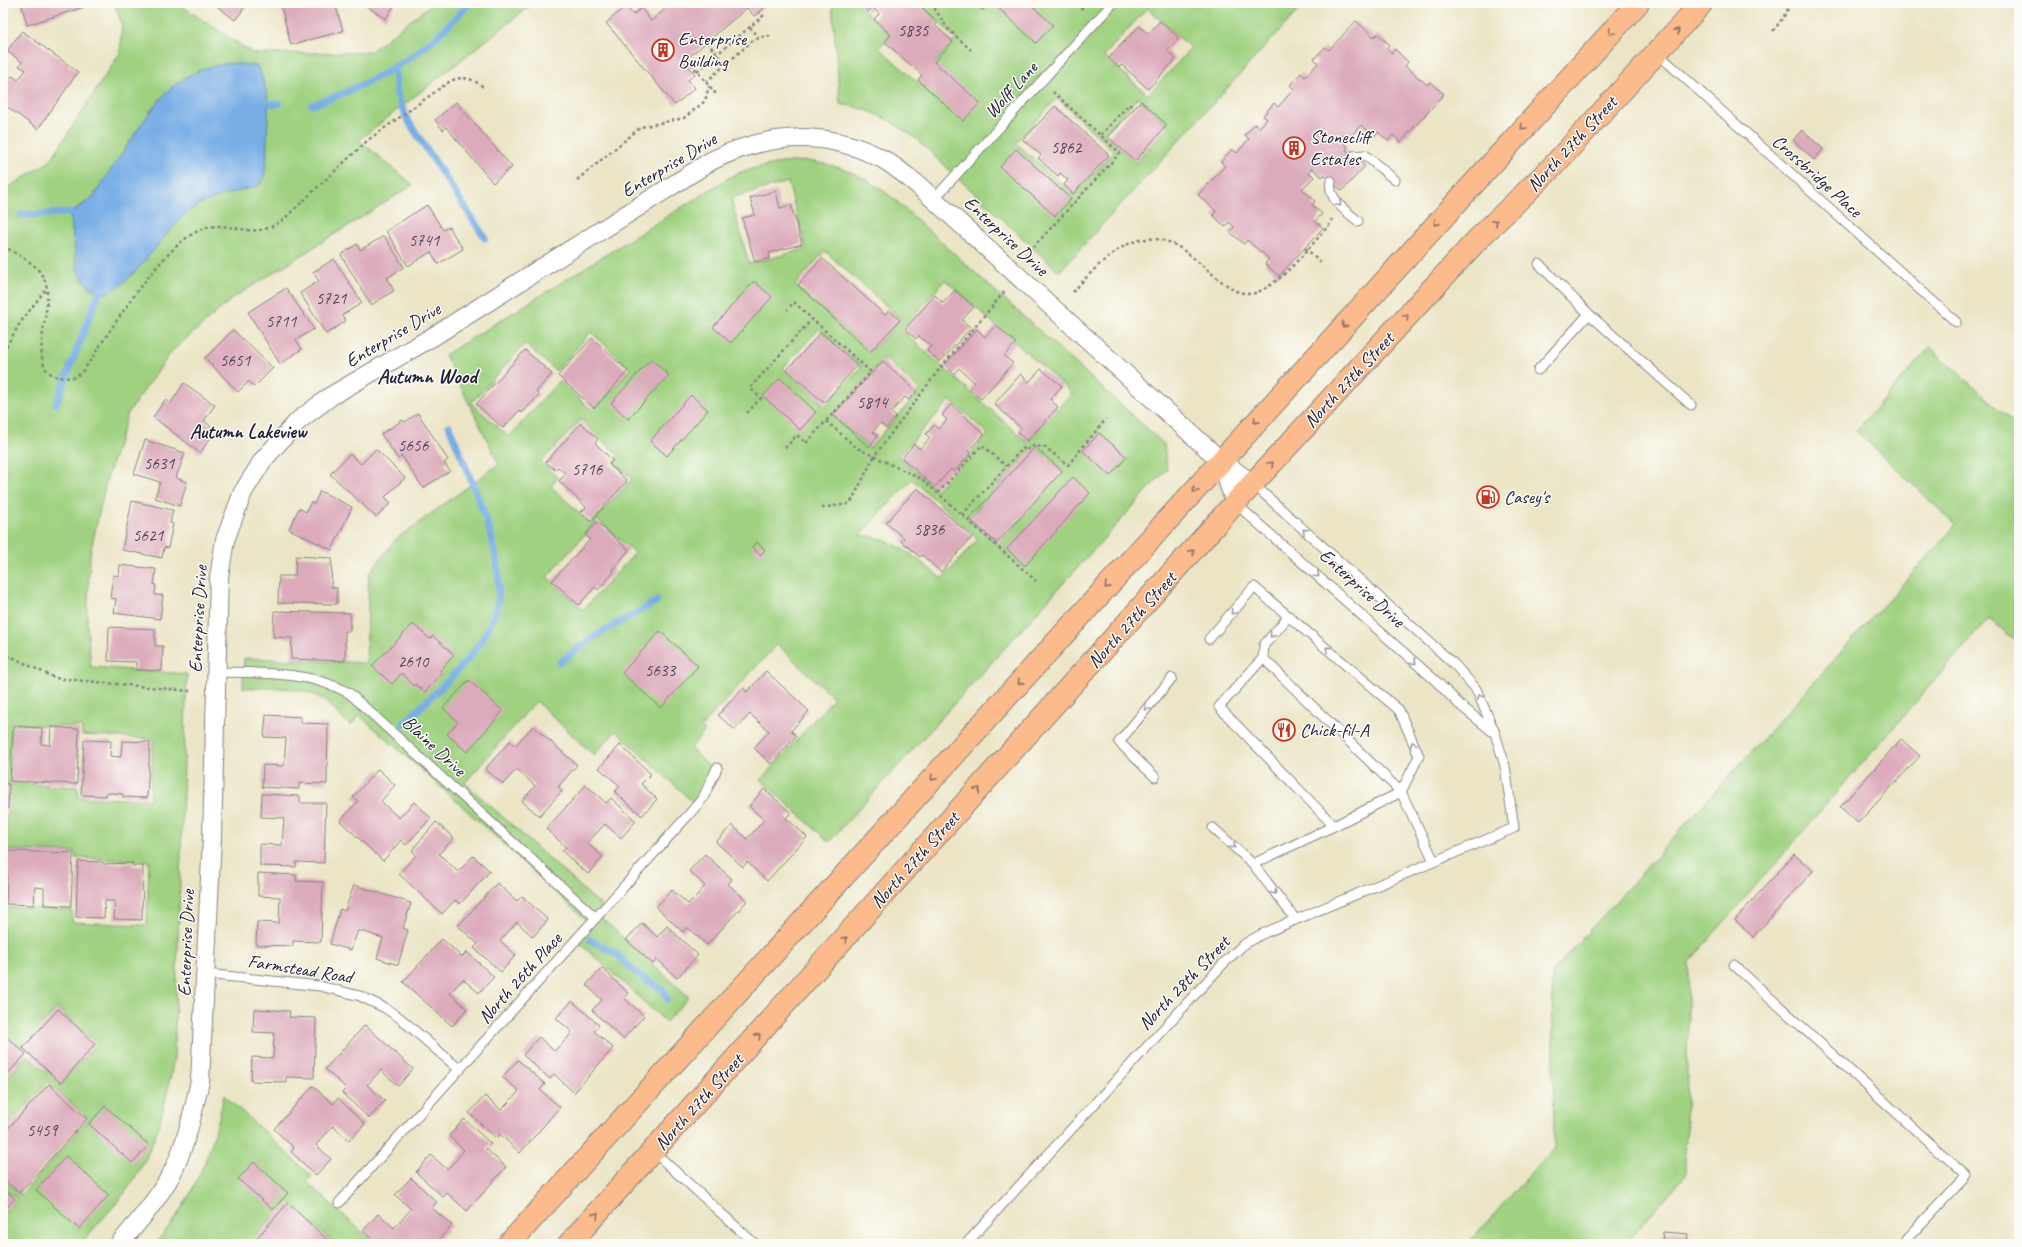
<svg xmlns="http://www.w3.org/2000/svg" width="2022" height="1247" font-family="Caveat,sans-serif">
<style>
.green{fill:#9fd180;stroke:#607a5e;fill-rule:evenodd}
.water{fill:#78ade6;stroke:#4d6890}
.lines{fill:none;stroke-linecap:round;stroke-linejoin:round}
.stream{stroke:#78ade6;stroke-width:7}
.building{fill:#dcabbb}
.service-casing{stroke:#868480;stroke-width:11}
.minor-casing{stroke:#868480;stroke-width:20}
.primary-casing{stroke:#868480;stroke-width:24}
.path{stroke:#868480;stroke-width:2.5;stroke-dasharray:3 3;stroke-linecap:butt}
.service{stroke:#fff;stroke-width:9}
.minor{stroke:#fff;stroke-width:18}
.primary{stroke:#fbbb8c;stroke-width:22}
.oneway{stroke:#8e6e64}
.oneway2{stroke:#9c9ca7}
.labels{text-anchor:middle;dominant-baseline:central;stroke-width:3;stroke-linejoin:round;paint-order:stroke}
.number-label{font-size:17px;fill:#50445b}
.poi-label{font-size:19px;fill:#22223b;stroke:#fdfcf7;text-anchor:start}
.street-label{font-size:19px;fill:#22223b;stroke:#fdfcf7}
.neighbourhood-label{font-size:20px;font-weight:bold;fill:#22223b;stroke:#fdfcf7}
.quarter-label{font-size:21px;font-weight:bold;fill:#22223b;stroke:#fdfcf7}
</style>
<rect width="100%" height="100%" fill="#fdfcf7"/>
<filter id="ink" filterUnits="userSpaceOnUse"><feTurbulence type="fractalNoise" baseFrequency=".025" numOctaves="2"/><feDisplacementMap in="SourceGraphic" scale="8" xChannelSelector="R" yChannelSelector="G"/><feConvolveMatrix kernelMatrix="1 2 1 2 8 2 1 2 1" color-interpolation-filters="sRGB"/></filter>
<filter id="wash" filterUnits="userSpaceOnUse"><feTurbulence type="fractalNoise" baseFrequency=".012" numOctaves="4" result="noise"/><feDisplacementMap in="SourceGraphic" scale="16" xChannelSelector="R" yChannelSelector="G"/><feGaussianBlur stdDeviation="0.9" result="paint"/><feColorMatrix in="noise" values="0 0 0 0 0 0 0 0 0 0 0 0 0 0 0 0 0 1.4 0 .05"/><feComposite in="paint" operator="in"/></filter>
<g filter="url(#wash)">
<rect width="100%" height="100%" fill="#ebe5c6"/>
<path class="green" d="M114 3H177L254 54 370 52 433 3H534L359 140 413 185 233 298 172 351 128 413 106 482 90 554 87 624 91 667 187 674 174 1059C166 1099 159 1137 138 1173 123 1199 100 1221 80 1244H3V1214L17 1199 3 1187V1179L21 1195 89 1119 48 1082 3 1131V1082L27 1055 60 1084 97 1044 57 1008 21 1048 3 1031V907L72 910V922L147 925 149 861 75 858V852L6 850 3 904V850H5L9 783H3V187H9L50 161 120 53 122 24ZM12 724 82 727V735L153 739 150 800 78 797V787L9 783Z
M832 3H856L890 35 879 48 917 82 956 39 921 5 923 3H974L983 11 990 3H1305L1059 272 914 137C888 119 872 109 840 104ZM1147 8 1191 48 1148 95 1104 56ZM1138 97 1169 126 1135 163 1104 134ZM1057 98 1114 151 1074 195 1016 143Z
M806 161C842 165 865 176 894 199L1164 444 1167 469 829 842 761 780 834 698 777 644 701 727 705 731 690 748 719 776 695 804 616 731 594 755 536 701 465 783 604 908 598 915 689 997 666 1022 575 939 589 923 452 797 359 715 351 726C339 716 328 702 315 695 294 685 265 689 243 688L244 658 366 663 369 574 395 540 499 464 445 355 735 174C759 166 781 162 806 161ZM788 182 806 249 749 264 731 198ZM825 251 901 319 871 352 795 285ZM945 280 1072 393 1027 442 901 330ZM819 329 861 367 825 406 783 368ZM591 332 631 369 593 411 559 381 509 437 471 403 525 344 556 371ZM884 358 920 390 870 448 833 416ZM950 400 988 434 936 490 899 456ZM581 420 619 456 614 463 632 479 590 524 551 486 558 478 541 462ZM1034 446 1064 472 998 545 968 519ZM912 479 978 539 942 579C922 563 903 545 878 538 872 536 865 536 860 535ZM598 520 635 553 583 610 547 577Z
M1930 347 2019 428V644L1989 618 1689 962 1685 1176 1624 1244H1467L1554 1148 1552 972 1956 525 1856 431Z
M224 1095 312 1176 307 1182 375 1244H334L288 1201 252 1240 255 1244H155C193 1200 213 1152 224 1095Z"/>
<path class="water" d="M233 63 257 66C263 78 267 91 268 104 269 115 267 127 267 138 266 154 269 172 259 186 241 191 207 198 192 209 166 227 133 287 105 293 91 291 82 281 77 269L70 213 91 199 97 191C109 172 122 154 134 135 162 94 180 68 233 63Z"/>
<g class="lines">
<path class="stream" d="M395 66 397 94 407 119 485 238
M268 103 279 104
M312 105C347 94 397 69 426 46 442 33 456 17 470 3
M21 215 70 213
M56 404 99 292
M560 662 593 637 657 601
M403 724C430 698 461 671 482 640 489 628 496 614 498 600 505 547 468 475 449 426
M590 940 616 954 640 976 664 991 667 999"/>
</g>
<g id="blocks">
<path class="building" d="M21 3H97L27 25Z
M213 3H248L235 20Z
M293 3H335L343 31 291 45 281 6Z
M363 3H396L385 19Z
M672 3H760L764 8 754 16 747 8 684 61 695 74 688 80 695 88 675 105 606 23 626 6 633 15 641 8 651 21Z
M859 3H921L919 5 938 22 935 25 953 42 934 62 980 103 963 121 918 80 922 75 885 42 891 35 874 19 879 14 872 7 868 12Z
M975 3H989L983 10Z
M993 3H1029L1053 25 1036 43Z
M1160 21 1179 38 1167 51 1176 59 1148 89 1122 65 1119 67 1109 58 1139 26 1148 34Z
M1356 21 1374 37 1377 34 1390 45 1386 48 1392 53 1395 49 1408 62 1405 66 1427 85 1430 82 1444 94 1401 142 1393 135 1388 141 1378 132 1374 136 1361 125 1348 139 1343 135 1339 139 1348 147 1346 150 1365 166 1342 191 1324 175 1322 177 1312 168 1309 172 1314 177 1302 189 1315 201 1312 205 1322 214 1315 221 1323 228 1279 276 1265 264 1269 259 1247 240 1244 244 1230 232 1234 227 1229 222 1225 227 1213 215 1216 211 1198 195 1225 166 1221 162 1232 149 1237 153 1249 139 1245 135 1255 124 1259 128 1267 119 1263 116 1274 103 1278 107 1294 89 1290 85 1301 73 1305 77 1318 63 1314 59 1325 47 1329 50Z
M22 31 78 72 38 129 6 106 3 107V76L9 80 12 76 18 80 26 70 19 66 22 62 7 51Z
M1141 101 1167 125 1135 161 1108 137Z
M456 102 512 167 493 183 446 127 443 130 435 120Z
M1055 106 1109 155 1073 194 1064 185 1068 180 1060 173 1058 176 1038 158 1041 155 1023 140Z
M1802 130 1823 149 1814 160 1793 140Z
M1016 149 1071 199 1055 216 1000 167Z
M776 191 780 208 791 205 802 244 769 253 770 258 755 262 742 218 755 215 750 198Z
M427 205 443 230 449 227 463 249 438 264 431 252 408 266 386 231Z
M384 236 404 267 387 278 394 291 371 305 341 255 357 244 360 250Z
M822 258 885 315 889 310 900 320 870 352 798 285Z
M334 259 362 303 342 315 346 321 326 334 300 293 319 281 313 272Z
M754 281 772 297 731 343 713 327Z
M286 288 314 329 296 340 302 349 280 364 248 312Z
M955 290 974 307 962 320 971 328 940 362 927 351 931 346 919 336 916 339 905 329 935 295 943 303Z
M996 325 1016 343 1004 356 1013 363 981 399 970 389 975 383 959 368 954 374 945 365 977 329 985 337Z
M233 330 273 368 254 387 249 381 238 392 205 358Z
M821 332 857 365 824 403 787 370Z
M592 338 628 371 594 408 558 376Z
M525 350 552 374 536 392 539 395 522 413 519 411 503 428 476 404Z
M651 359 669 375 628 419 611 403Z
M883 361 917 392 909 400 905 397 891 412 896 417 886 428 880 423 873 432 878 436 869 447 833 415Z
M1041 369 1062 386 1050 399 1058 407 1027 441 1018 433 1021 428 994 404 1021 374 1029 382Z
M780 378 816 412 800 430 763 396Z
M184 383 215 405 204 421 216 430 200 453 153 417 165 400 170 404Z
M691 395 708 410 667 456 650 441Z
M951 404 984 434 968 451 971 453 954 472 951 469 935 487 902 458 914 444 920 449 930 438 926 434 934 425 938 429 947 420 942 415Z
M418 413 448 460 444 463 450 471 423 488 402 456 398 459 381 434 403 420 405 422Z
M581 423 598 439 595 443 613 461 609 464 627 481 591 521 581 512 586 507 559 481 566 474 558 467 555 470 546 462Z
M1099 433 1127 457 1110 476 1083 451Z
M145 440 185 453 176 478 187 482 180 506 155 498 160 482 134 474Z
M1035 447 1062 471 997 543 969 519Z
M376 449 405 478 385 497 391 503 376 517 330 474 350 454 361 464Z
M1073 477 1090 493 1025 566 1007 549Z
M917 488 972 537 941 572 922 555 920 557 901 541 904 538 886 523Z
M320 491 352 507 332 550 289 529 299 508 306 512 311 502 314 504Z
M132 501 173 510 170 523 173 524 168 548 164 547 162 558 122 550Z
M597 522 629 550 612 570 614 572 598 590 595 587 579 605 552 581 590 539 585 535Z
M757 542 765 550 760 555 752 547Z
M296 556 332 558 331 587 337 588V604L278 603 279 576H295Z
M120 565 156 569 154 585H156L155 595H163L160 619 114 613 116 599 110 598 113 575 119 576Z
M274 611 350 613V631H345V661L291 659 292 638 273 637Z
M413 624 430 639 433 636 454 655 440 671 442 673 425 692 415 684 414 686 402 673 392 684 372 666Z
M109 627 155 629V646H163L162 671 136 670V662L108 661Z
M660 631 698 666 661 708 622 673Z
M766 671 809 711 791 731 796 736 771 764 754 748 769 731 750 714 735 730 718 715 743 688 747 692Z
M469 680 503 711 467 752 447 734 458 722 443 708Z
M266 715 301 717V723L328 724 327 784 299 783V789L262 787 263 765 284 766 286 738 264 737Z
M13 726 42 728 41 744 50 745 51 727 79 729 77 784 10 781Z
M533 726 577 765 558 787 562 791 539 816 522 801 535 786 517 769 503 784 485 769 510 741 515 746Z
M1901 739 1920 756 1858 823 1840 807Z
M84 740 111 741 110 756 121 757 122 741 150 742 147 798 123 797V794L115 793H106V796L81 795Z
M620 745 651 774 641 784 657 799 642 816 615 792 620 786 599 768Z
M378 769 395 785 381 801 389 809 399 818 414 802 431 818 406 845 401 840 383 861 340 821 358 801 353 797Z
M3 784H9L8 809H3Z
M586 785 606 803 611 798 636 821 621 838 605 824 587 843 603 857 588 874 562 851 566 847 546 829Z
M764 789 791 813 786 818 807 837 767 881 747 862 743 867 716 842 732 825 747 839 756 829 764 820 749 806Z
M262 794 300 796V803H326L324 863 296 862V867L260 866V844L282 845 284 818 261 817Z
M436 822 454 838 439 854 449 863 458 872 473 856 490 871 460 904 455 900 442 914 399 874 416 855 412 850Z
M8 851 73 853 71 906 44 905V888L35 887 34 905 6 904Z
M705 854 732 879 728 884 747 901 707 945 687 927 683 932 656 907 672 890 688 904 698 894 705 886 689 871Z
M1794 854 1813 871 1753 937 1735 920Z
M78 861 103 862V864L133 863V866H143L142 920 114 919 115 901H105L104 918 76 917Z
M258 873 296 875V881L323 882 321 942 293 941V946L256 945 257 922 279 923 280 897 258 896Z
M497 883 517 901 522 896 548 920 533 937 517 922 500 941 516 955 501 972 474 948 478 944 458 926Z
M354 885 411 903 403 928 408 930 398 965 377 958 383 938 358 930 351 950 330 944 340 909 345 911Z
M642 923 657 937 667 926 698 955 677 978 657 959 653 964 626 940Z
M442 939 462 957 467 952 494 977 479 993 463 979 450 993 467 1009 452 1026 403 982Z
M602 968 628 993 624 998 644 1016 623 1039 592 1010 602 1000 586 985Z
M572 1001 599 1025 594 1031 613 1048 574 1093 554 1074 550 1079 523 1055 539 1037 554 1051 565 1041 572 1032 556 1018Z
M58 1009 95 1044 61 1083 23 1048Z
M254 1009 290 1011 289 1017 316 1018 314 1078 286 1077V1082L251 1081 252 1057 273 1058 274 1033 253 1032Z
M365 1025 413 1069 398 1086 381 1070 367 1085 385 1101 369 1118 342 1093 346 1088 325 1069Z
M3 1034 26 1054 3 1079Z
M518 1060 545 1084 540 1090 560 1107 520 1153 500 1134 496 1138 469 1113 485 1096 501 1110 511 1100 519 1091 502 1077Z
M49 1084 87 1119 19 1193 3 1178V1134Z
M313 1086 333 1104 338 1098 365 1124 349 1141 333 1126 316 1145 331 1159 316 1175 291 1152 294 1148 274 1129Z
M105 1106 149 1145 132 1163 89 1124Z
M464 1119 491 1144 486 1149 506 1167 467 1211 447 1193 443 1197 416 1172 431 1155 447 1169 457 1159 464 1150 449 1136Z
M66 1156 109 1195 79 1229 36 1190Z
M254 1162 288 1193 273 1210 238 1179Z
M411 1178 437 1202 432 1208 452 1225 435 1244H377L363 1231 378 1214 394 1228 404 1217 411 1209 395 1195Z
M3 1188 15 1199 3 1212Z
M288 1203 306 1220 332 1244H258L254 1241Z
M1663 1232 1688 1234 1687 1244H1662Z"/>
</g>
</g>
<g filter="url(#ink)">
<use href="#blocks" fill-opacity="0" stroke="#868480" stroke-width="1"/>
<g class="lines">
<g class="service-casing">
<path id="service" d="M1657 53 1956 322
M1353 156 1365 155 1395 180
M1331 181C1327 199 1346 211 1358 221
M934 199 1113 3
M1539 264 1589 314 1691 405
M1538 370 1589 314
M1235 503 1437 682 1460 705 1493 732
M1209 639 1254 587 1399 710 1419 756 1401 792 1334 826
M1263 658 1264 645 1289 616
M216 672C261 673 309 671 349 693L596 918
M1155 777 1119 742 1172 678
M1213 828 1253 864 1296 920
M1253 864 1334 826 1219 707 1263 658 1401 792 1434 861
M1734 965 1966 1176 1903 1243
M205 974 320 986 360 996 385 1008 400 1018 460 1070
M654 1152 755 1244
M339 1203 691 812 703 798 717 768
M966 1244 1222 965 1243 945 1262 934 1514 828 1505 766 1495 733 1476 689 1455 665 1253 484"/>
</g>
<g class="minor-casing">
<path id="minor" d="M1221 461 1235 503
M119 1244C138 1223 157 1200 171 1175 186 1146 193 1112 200 1081L212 837 219 577 225 540 243 492 263 460 298 421 331 396 434 336 711 161C769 132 829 129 886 161 897 168 908 177 918 185L1221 461 1253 484"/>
</g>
<g class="primary-casing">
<path id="primary" d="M509 1244 1638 3
M569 1244 1235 503 1479 238 1553 166 1702 3"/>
</g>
<path class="path" d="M931 3 948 29 971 50
M1076 3 1084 11
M750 27 758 38
M1773 31 1783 18 1791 3
M707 42 725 64
M687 59 716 94
M697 71 763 16 759 12
M706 82 752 41 761 37 771 36
M1101 135 1129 104 1134 109
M577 180 641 127 684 118 705 101 709 86
M3 246C18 255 38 263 45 281 57 310 14 386 76 377L83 371C109 334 163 241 205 228 235 219 253 245 286 217L368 140 449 82C460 75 473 78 483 87
M1305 248 1321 262
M1025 256 1120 153 1053 92
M1073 292C1101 261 1139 218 1183 250 1201 263 1217 280 1236 291 1242 293 1249 295 1255 293 1282 284 1311 245 1330 224L1332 219
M3 352 20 323 47 288
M747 413 761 398 750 388 812 319 794 302 787 310
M826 421 857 448 923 480 1036 581
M785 448 797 435 806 443 871 372 812 319
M938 493 982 445 1006 466
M822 508 847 504 851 502 875 455 938 371 1005 291
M962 515 1023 448 1026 451 1033 446 1045 447 1068 465 1106 419
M3 652 6 656 12 657 55 678 190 691
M3 662 6 656"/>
<use href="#service" class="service"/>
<use href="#minor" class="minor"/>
<use href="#primary" class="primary"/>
</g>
<defs><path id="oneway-chevron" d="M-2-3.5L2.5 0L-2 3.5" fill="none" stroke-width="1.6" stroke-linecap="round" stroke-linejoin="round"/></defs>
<g class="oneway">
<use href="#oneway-chevron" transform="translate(1677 31) rotate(-48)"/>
<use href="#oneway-chevron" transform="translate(1611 32) rotate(133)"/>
<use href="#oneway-chevron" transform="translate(1523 127) rotate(133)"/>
<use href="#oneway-chevron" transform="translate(1495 222) rotate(-44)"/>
<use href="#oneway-chevron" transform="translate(1436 223) rotate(132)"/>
<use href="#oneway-chevron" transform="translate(1406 317) rotate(-47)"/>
<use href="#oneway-chevron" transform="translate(1344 325) rotate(132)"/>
<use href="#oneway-chevron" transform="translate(1256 421) rotate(132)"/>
<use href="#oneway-chevron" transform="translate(1271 464) rotate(-47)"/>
<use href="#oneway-chevron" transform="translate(1195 490) rotate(132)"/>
<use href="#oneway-chevron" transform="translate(1192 552) rotate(-48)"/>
<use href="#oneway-chevron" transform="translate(1107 586) rotate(132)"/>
<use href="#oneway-chevron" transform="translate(1020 682) rotate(132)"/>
<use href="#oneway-chevron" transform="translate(933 778) rotate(132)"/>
<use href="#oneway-chevron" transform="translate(978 790) rotate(-48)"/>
<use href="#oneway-chevron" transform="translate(845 939) rotate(-48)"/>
<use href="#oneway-chevron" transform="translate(758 1036) rotate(-48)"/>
<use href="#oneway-chevron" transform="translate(596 1215) rotate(-47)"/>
</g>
<g class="oneway2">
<use href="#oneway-chevron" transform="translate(1339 204) rotate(46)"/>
<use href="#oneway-chevron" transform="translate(1305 531) rotate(-138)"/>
<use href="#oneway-chevron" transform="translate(1317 575) rotate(42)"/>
<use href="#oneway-chevron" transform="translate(1233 612) rotate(131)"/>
<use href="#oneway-chevron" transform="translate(1272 635) rotate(131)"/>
<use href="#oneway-chevron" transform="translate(1328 649) rotate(-139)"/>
<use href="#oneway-chevron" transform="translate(1414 662) rotate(42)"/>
<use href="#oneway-chevron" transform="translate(1480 697) rotate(-115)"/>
<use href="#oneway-chevron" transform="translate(1147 708) rotate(130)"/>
<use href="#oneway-chevron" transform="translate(1413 744) rotate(-113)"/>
<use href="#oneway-chevron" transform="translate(1233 846) rotate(42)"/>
<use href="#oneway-chevron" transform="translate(1274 892) rotate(52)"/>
</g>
</g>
<defs>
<g id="building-ring" transform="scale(1.15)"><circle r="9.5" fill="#fdfcf7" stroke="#c8321e" stroke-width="1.5"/><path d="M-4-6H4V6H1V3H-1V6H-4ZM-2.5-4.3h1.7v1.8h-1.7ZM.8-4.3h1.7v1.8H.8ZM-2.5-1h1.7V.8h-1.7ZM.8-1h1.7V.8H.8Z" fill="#c8321e"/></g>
<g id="fuel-ring" transform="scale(1.15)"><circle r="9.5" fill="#fdfcf7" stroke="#c8321e" stroke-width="1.5"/><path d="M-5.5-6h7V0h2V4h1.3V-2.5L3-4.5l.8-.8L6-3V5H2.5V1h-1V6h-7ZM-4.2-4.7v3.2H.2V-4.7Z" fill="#c8321e"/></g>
<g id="restaurant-ring" transform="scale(1.15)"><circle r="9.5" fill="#fdfcf7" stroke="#c8321e" stroke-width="1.5"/><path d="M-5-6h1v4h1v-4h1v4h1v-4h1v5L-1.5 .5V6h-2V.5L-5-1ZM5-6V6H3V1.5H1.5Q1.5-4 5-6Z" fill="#c8321e"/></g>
</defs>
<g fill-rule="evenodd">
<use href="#building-ring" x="663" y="50"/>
<use href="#building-ring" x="1294" y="148"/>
<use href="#fuel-ring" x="1488" y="497"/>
<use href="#restaurant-ring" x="1284" y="730"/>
</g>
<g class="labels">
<g class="number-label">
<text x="913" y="30">5835</text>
<text x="1066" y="147">5862</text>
<text x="424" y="240">5741</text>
<text x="331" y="298">5721</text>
<text x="281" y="321">5711</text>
<text x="235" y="360">5651</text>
<text x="872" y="402">5814</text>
<text x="413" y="445">5656</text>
<text x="159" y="463">5631</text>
<text x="587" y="469">5716</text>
<text x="929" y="529">5836</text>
<text x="148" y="535">5621</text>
<text x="413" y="661">2610</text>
<text x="660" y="670">5633</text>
<text x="42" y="1130">5459</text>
</g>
<g class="poi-label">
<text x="678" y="39">Enterprise<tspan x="678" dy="22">Building</tspan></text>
<text x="1310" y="137">Stonecliff<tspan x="1310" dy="22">Estates</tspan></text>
<text x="1504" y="497">Casey's</text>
<text x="1300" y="730">Chick-fil-A</text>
</g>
<g class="street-label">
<text transform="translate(1011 90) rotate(-48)">Wolff Lane</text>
<text transform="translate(1572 144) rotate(-47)">North 27th Street</text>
<text transform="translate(669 165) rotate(-31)">Enterprise Drive</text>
<text transform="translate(1817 176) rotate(42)">Crossbridge Place</text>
<text transform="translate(1006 236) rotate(43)">Enterprise Drive</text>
<text transform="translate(393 335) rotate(-31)">Enterprise Drive</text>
<text transform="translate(1349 380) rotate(-47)">North 27th Street</text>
<text transform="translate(1362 588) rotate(42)">Enterprise Drive</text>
<text transform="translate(198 619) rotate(-87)">Enterprise Drive</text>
<text transform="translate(1132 620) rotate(-48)">North 27th Street</text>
<text transform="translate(434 746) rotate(43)">Blaine Drive</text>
<text transform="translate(915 860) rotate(-48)">North 27th Street</text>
<text transform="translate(186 943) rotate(-88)">Enterprise Drive</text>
<text transform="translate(300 969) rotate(9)">Farmstead Road</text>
<text transform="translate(520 978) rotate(-48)">North 26th Place</text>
<text transform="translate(1184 983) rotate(-46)">North 28th Street</text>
<text transform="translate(699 1102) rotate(-48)">North 27th Street</text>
</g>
<g class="neighbourhood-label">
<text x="248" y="431">Autumn Lakeview</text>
</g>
<g class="quarter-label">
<text x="427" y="376">Autumn Wood</text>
</g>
</g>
<rect width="2022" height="1247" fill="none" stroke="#fdfcf7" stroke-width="16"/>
</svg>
